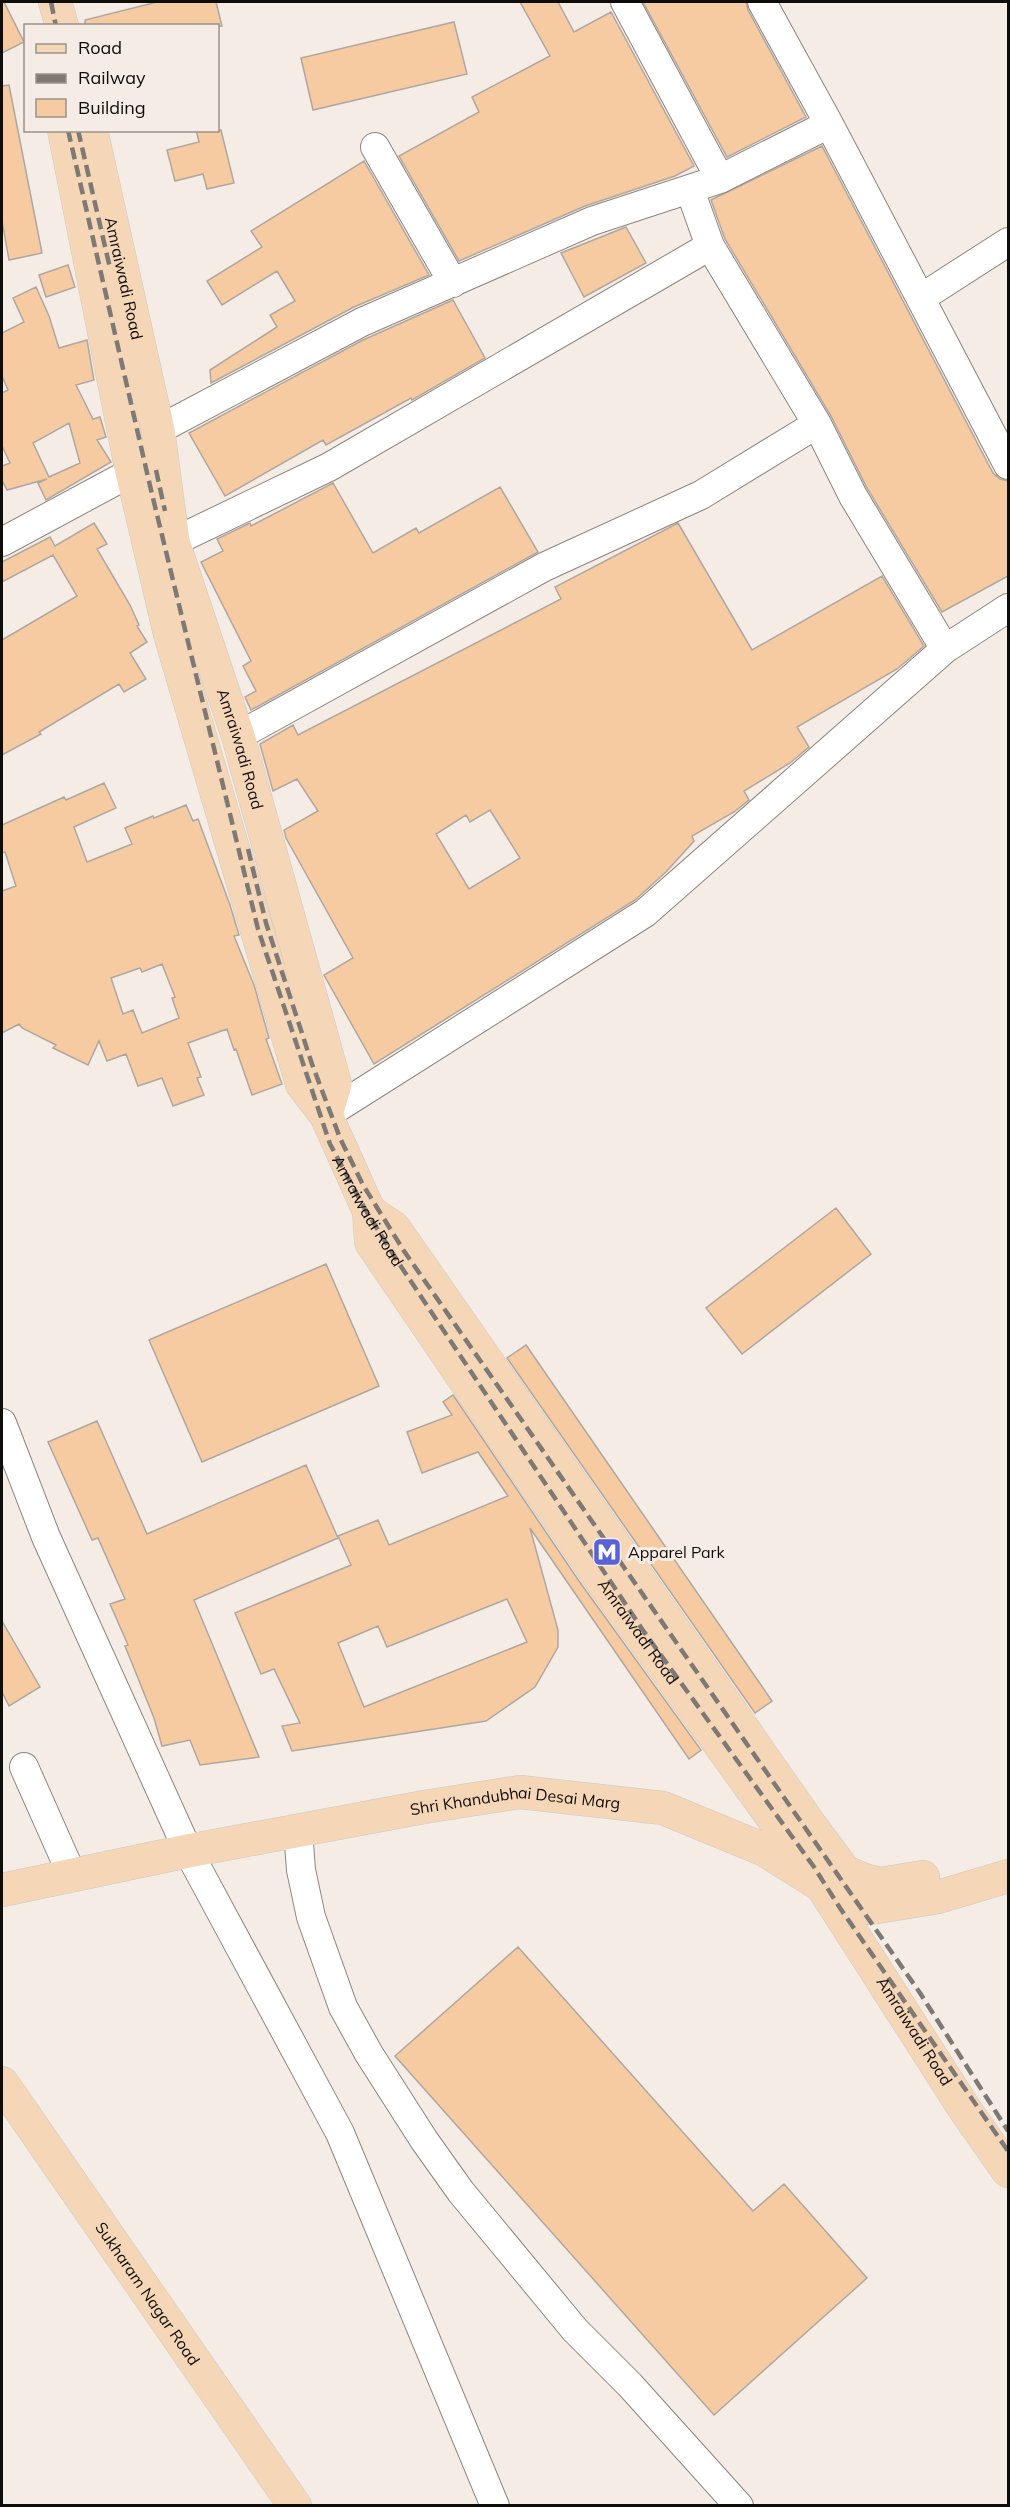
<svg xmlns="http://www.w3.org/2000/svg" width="1010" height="2507" font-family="Mulish,sans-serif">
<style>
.building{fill:#f6cba2;stroke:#afa7a0;stroke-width:1.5;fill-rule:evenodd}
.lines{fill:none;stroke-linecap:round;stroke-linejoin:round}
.minor-casing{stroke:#8d857e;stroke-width:30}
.major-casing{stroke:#cacac9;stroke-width:34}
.minor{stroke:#fff;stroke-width:28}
.major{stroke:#f5d6b6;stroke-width:33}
.rail{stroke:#7e7974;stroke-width:4.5;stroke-dasharray:12 6;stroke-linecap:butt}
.labels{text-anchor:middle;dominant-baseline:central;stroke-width:6;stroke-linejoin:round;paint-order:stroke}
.street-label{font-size:16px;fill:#0f0d0a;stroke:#f5ede5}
.poi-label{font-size:16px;fill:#0f0d0a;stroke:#f5ede5;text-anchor:start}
</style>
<rect width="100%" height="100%" fill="#f5ede5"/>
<path class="building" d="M2 2H4L24 42 2 53Z
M157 2H216L222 26H85V20Z
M520 2H558L574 32 611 12 694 166 675 176 585 206 459 261 399 156 479 112 472 97 550 56Z
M643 2H746L748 10 806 117 727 157Z
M454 22 467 74 313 110 301 58Z
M9 85 42 253 9 260 2 221V86Z
M196 130H221L234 183 207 189 203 174 175 181 167 150 199 142Z
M822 146 993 473 1000 479 1008 481V576L942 612 867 488 831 416 725 239 711 200Z
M364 161 429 275 354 307 211 383 210 370 277 327 270 315 295 301 277 271 222 305 207 281 262 247 251 231Z
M626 227 646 263 584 297 561 253Z
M68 265 75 287 46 297 39 275Z
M36 287 49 316 59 348 87 340 94 380 76 385 93 419 100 417 106 437 97 440 111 462 46 500 38 483 47 479 7 490 2 480V466L10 463 2 446V393L8 390 2 376V333L24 322 13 298ZM69 423 80 463 49 477 33 443Z
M453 300 485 358 412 400 411 398 326 445 323 440 225 496 189 433 363 340Z
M333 483 373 553 416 528 419 533 500 487 538 552 251 710 245 697 256 691 243 666 251 661 201 562 223 551 217 539 250 523 251 526Z
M94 523 107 544 97 549 130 605 139 625 137 626 147 642 130 653 146 679 124 692 119 684 39 732 41 734 2 755V640L77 596 53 555 2 582V562L50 537 55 546Z
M678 523 752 650 882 576 924 646 897 669 797 727 809 747 790 763 744 791 749 800 734 812 692 836 694 841 666 872 635 900 374 1064 324 975 353 958 286 838 284 830 318 811 297 779 273 791 260 744 293 725 298 735 561 599 555 587ZM490 810 520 858 469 889 436 834 466 815 470 822Z
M104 783 116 808 74 827 87 862 132 844 125 828 153 816 154 818 186 805 193 821 198 819 230 905 239 935 234 936 254 985 269 1038 266 1039 282 1084 252 1095 236 1049 234 1050 227 1029 188 1043 201 1077 197 1078 204 1095 173 1106 162 1078 138 1086 126 1054 107 1061 99 1041 88 1065 53 1048 56 1045 22 1028 19 1024 2 1033V891L16 886 5 852 2 853V825L64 797 66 800ZM162 964 175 997 172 998 179 1018 142 1033 133 1010 123 1014 111 978 140 968 142 972Z
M836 1208 871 1254 742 1354 706 1308Z
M326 1264 379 1386 202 1462 149 1340Z
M526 1345 772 1701 755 1713 507 1358Z
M453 1395 579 1581 701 1750 689 1759 530 1528 558 1630V1647L535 1687 486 1721 292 1751 282 1726 300 1723 274 1669 261 1674 235 1613 351 1565 338 1536 378 1520 389 1545 508 1496 478 1452 422 1473 407 1432 452 1415 443 1402ZM507 1599 527 1642 364 1707 338 1643 378 1626 387 1647Z
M97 1421 147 1534 306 1465 338 1538 194 1600 259 1757 200 1765 190 1740 162 1746 154 1718 125 1646 128 1645 110 1604 125 1599 98 1538 92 1540 48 1442Z
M2 1621 40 1687 9 1706 2 1692Z
M518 1947 753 2211 784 2184 867 2278 714 2415 395 2056Z"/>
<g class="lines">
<g class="minor-casing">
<path id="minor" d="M625 2 720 179
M829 124 1008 465
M375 147 453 283
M690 190 710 246
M921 298 1008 242
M158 430 362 322 592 221 720 179 829 124 762 2
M2 542 132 472
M173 542 329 467 710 246 817 424 853 496 945 649
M238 736 544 567 701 495 817 424
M326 1115 645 913 945 649 1008 608
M2 1423 46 1537 188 1851 340 2133 495 2506
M24 1767 72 1875
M298 1830 301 1870 311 1917 343 2007 369 2054 424 2140 461 2192 575 2330 630 2385 739 2506"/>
</g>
<g class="major-casing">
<g id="major">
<path d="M55 2 62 26"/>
<path id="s1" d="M64 130 132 472 170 634 302 1084 326 1115 369 1211 371 1242 594 1570 822 1886 964 2108 1008 2171"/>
<path id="s2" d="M91 130 158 430 173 542 238 736 335 1084 326 1115"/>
<path d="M369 1211 394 1228 810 1825 848 1876"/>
<path d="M826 1864 864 1880 881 1884 923 1877"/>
<path id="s3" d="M2 1890 188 1851 424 1807 520 1792 663 1808 765 1850 822 1886 871 1908 938 1897 1008 1876"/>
<path id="s4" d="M2 2083 295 2506"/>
</g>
</g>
<use href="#minor" class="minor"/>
<use href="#major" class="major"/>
<g class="rail">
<path d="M51 2 56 26"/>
<path id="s5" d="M68 130 151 490 258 929 330 1144 365 1209 398 1262 642 1629 814 1867 840 1908 1008 2151"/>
<path d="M78 130 110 268"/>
<path d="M156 470 165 511"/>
<path d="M248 849 266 923 312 1064 340 1138 363 1185 404 1251 920 1993 1008 2131"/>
</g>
</g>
<defs>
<g id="metro-square" transform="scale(1.5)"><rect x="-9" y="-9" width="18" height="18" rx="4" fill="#5b62d9" stroke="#f5ede5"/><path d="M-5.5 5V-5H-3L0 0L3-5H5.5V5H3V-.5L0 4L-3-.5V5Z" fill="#fff"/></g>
</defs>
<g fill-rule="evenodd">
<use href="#metro-square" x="607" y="1552"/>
</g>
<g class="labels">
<g class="street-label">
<text stroke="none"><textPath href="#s2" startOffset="152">Amraiwadi Road</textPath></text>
<text stroke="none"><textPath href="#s2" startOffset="638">Amraiwadi Road</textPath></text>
<text stroke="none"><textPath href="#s5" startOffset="1125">Amraiwadi Road</textPath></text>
<text stroke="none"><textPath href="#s1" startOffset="1632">Amraiwadi Road</textPath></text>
<text stroke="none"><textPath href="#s3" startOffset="522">Shri Khandubhai Desai Marg</textPath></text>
<text stroke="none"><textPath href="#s1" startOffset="2118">Amraiwadi Road</textPath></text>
<text stroke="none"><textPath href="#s4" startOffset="256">Sukharam Nagar Road</textPath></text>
</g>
<g class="poi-label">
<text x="628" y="1552">Apparel Park</text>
</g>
</g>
<rect width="1010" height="2507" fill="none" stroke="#0f0d0a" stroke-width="6"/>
<rect x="24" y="24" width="195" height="108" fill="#f5ede5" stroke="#99938d" stroke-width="1.5"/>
<rect x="36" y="44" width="30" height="9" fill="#f5d6b6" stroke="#99938d" stroke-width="1.5"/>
<text x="78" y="54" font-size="18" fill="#0f0d0a">Road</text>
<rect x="36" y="74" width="30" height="9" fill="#7e7974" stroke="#99938d" stroke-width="1.5"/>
<text x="78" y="84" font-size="18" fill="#0f0d0a">Railway</text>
<rect x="36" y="99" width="30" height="18" fill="#f6cba2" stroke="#99938d" stroke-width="1.5"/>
<text x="78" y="114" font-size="18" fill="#0f0d0a">Building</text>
</svg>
